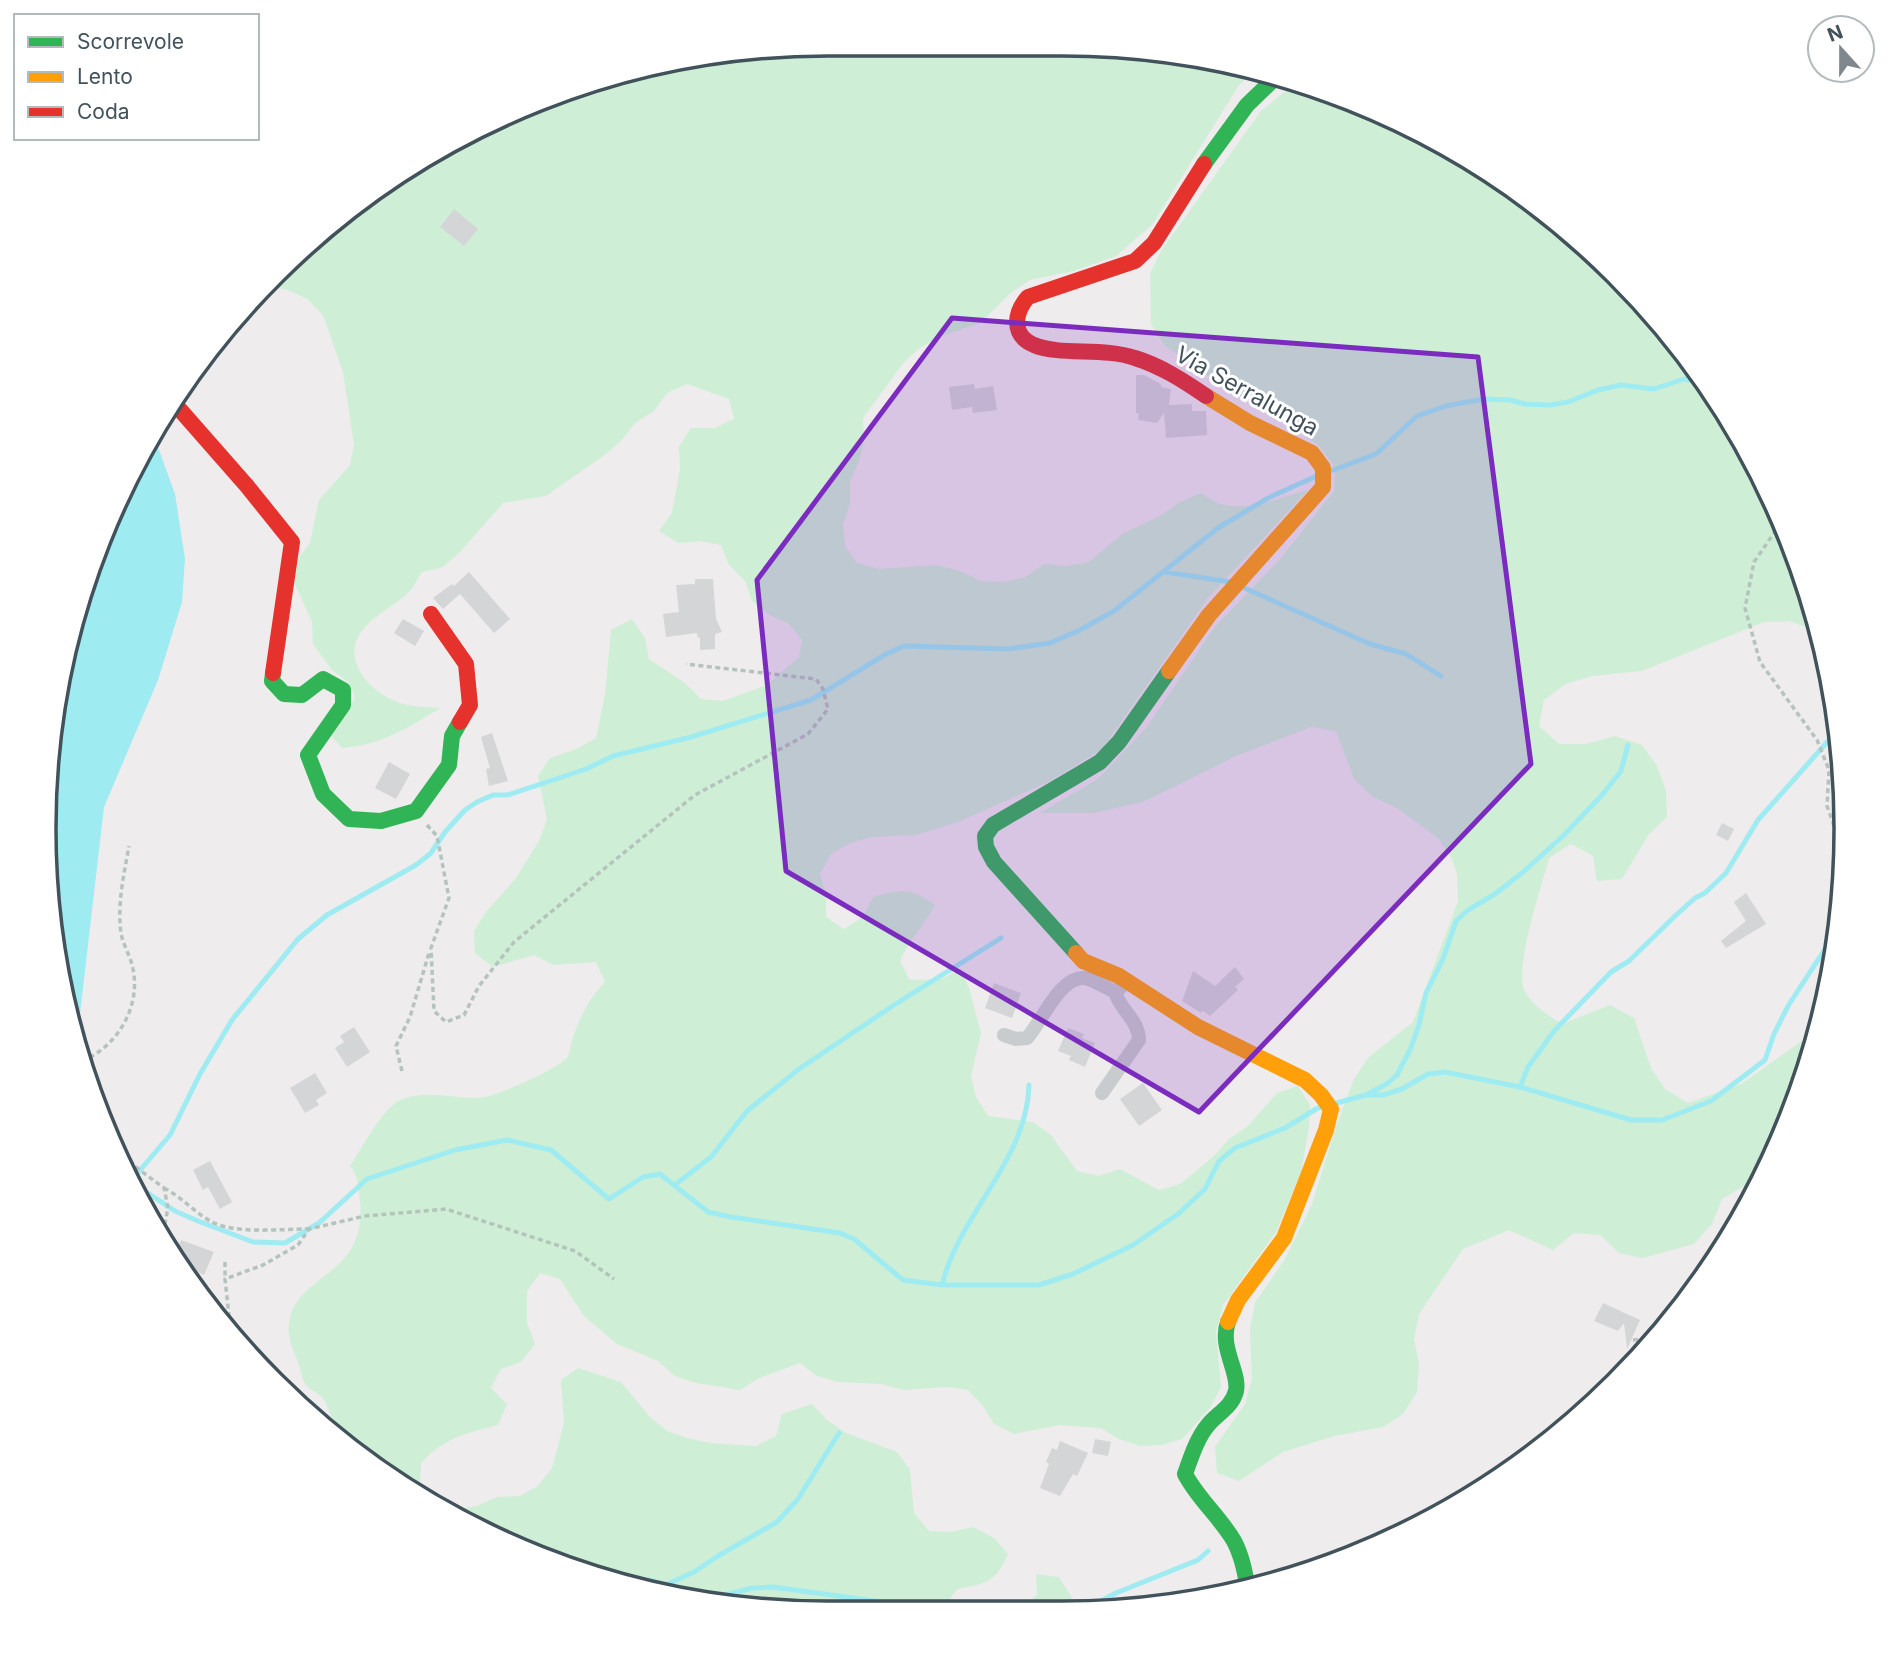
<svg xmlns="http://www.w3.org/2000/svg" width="1890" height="1657" font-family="Inter,sans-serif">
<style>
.green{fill:#ceefd6}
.water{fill:#9eebf2}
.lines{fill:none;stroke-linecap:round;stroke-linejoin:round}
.stream{stroke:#9eebf2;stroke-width:5}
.building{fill:#d4d5d7}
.path{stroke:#b5c3bd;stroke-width:3.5;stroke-dasharray:5 3.5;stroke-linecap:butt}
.street{stroke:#c8ccce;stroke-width:14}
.fast{stroke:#30b455;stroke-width:16}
.slow{stroke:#ff9f0a;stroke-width:16}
.jam{stroke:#e5322d;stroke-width:16}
.marked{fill:#7b2cbf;fill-opacity:0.2;stroke:#7b2cbf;stroke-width:5;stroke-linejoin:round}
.labels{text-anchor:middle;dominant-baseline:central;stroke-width:6;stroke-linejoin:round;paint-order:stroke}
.street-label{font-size:23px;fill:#42525b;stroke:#fff}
.rim{fill:none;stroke:#42525b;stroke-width:3.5}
</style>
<rect width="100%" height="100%" fill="#eeeced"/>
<path class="green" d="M829 44 1112 45 1214 59 1254 71 1239 85 1152 225 1116 256 1074 271 1030 280 1012 292 980 323 939 337 920 348 904 362 863 418 864 441 859 461 850 481V504L843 524 845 546 857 563 879 569 937 565 960 571 981 581 1004 582 1026 577 1044 564 1066 566 1089 562 1122 534 1162 515 1180 502 1201 493C1207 496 1214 502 1220 504 1248 512 1281 497 1308 490L1208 598 1102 749 1050 781 958 822 916 835 871 837 850 843 831 854 820 874 826 895V917L844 929 863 917 873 897C903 890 909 887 935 905 924 925 909 940 900 961L910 980 941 979 961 969 970 991 981 1033 971 1076 976 1097 988 1116 1033 1122 1051 1135 1077 1171 1099 1176 1120 1169 1159 1190 1180 1184 1214 1156 1229 1139 1248 1126 1277 1093 1298 1086 1310 1105 1309 1127 1301 1172 1276 1232 1223 1305 1216 1332 1221 1387 1210 1408 1182 1439 1161 1445 1140 1446 1119 1439 1101 1428 1059 1425 1014 1434 994 1424 983 1406 968 1390 947 1387 903 1390 882 1384 838 1382 817 1376 800 1363 759 1378 740 1390 696 1383 675 1376 658 1361 617 1344 584 1316 560 1279 540 1273 527 1291V1323L535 1344 521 1362 501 1369 491 1388 507 1404 498 1425C465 1434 445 1437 421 1463L420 1484 435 1501 455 1510 477 1506 497 1497 520 1496 538 1486 552 1468 564 1423 561 1380 578 1368 621 1382 650 1417 667 1431 688 1438 710 1443 756 1446 776 1436 782 1414 812 1404 827 1420 846 1433 897 1452 910 1470 914 1513 929 1531 951 1532 973 1527 994 1538 1008 1554C996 1582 986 1584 957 1589L945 1606 963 1612H777L626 1587 482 1532 351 1451 325 1427 332 1418C329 1412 327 1404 323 1398 318 1393 310 1390 306 1385 302 1380 301 1371 299 1365 294 1350 287 1340 289 1324 294 1273 368 1278 360 1201 358 1188 359 1176 350 1166 362 1148 378 1117 394 1104 417 1087 453 1099 479 1098 494 1098 557 1069 567 1058 570 1053 571 1043 573 1037 581 1015 589 999 605 982L596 962 553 965 534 955 493 967 475 953 474 931 486 912 516 878 539 841 547 819 538 776 550 758 576 749 596 738 605 695 611 630 632 619 645 638 649 659 685 683 701 699 723 701 767 685 799 657 802 640 788 623 769 615 752 601 745 581 729 565 721 545 700 541 678 543 659 531 672 513 680 469 679 447 691 428H714L734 419 729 399 687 384 667 393 654 411 635 423 622 440 606 454 546 496 503 503 460 552 443 567 422 572C418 577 415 585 411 590 396 606 374 614 361 632 341 660 370 692 397 702 411 707 426 707 440 708 408 728 381 745 342 748L328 732 345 717 355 697 349 683 332 670 313 644 312 622 294 582 297 560 310 543 319 500 350 465 354 445 343 372 323 315 307 299 288 290 267 286 311 238 481 125 626 70Z
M1296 83 1361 103 1454 149 1579 239 1684 351 1765 482 1819 625 1820 632 1789 621 1764 622 1642 671 1592 676 1566 684 1544 700 1539 726 1559 744H1586L1615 736 1642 745 1657 766 1666 791 1667 817 1649 834 1622 879 1597 881 1593 856 1571 844 1549 858C1542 885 1513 970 1525 992 1534 1007 1548 1015 1562 1024L1610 1005 1634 1018 1651 1068 1665 1089 1688 1103 1741 1084 1816 1031 1805 1080 1759 1181 1744 1186 1722 1199 1712 1224 1694 1244 1643 1258 1619 1253 1600 1235 1574 1233 1553 1250 1509 1230 1463 1249 1419 1314 1414 1339 1419 1364 1417 1392 1403 1414 1383 1427 1334 1436 1283 1452 1239 1481 1217 1473 1215 1447 1245 1404 1252 1379 1250 1329 1255 1303 1285 1259 1312 1204 1337 1124 1354 1079 1369 1057 1413 1022 1458 901 1457 874 1452 859 1439 839 1397 808 1373 797 1354 779 1336 731 1311 727 1236 756 1143 802 1093 813H1040L1098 779 1147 727 1214 628 1281 558 1334 491 1335 467 1319 446 1285 422 1225 388 1165 346 1151 324 1150 274 1161 251 1261 111Z
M1036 1574 1059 1577 1081 1612H1002L1020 1608 1037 1595Z"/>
<path class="water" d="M155 439 175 494 185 559 182 602 158 680 104 807 78 1031 99 1108 71 1032 45 879 59 676 104 528Z"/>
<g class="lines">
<path class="stream" d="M1328 472 1376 454 1417 416 1446 406 1483 399 1510 400 1525 404 1550 405 1568 402 1598 390 1621 385 1654 389 1684 379 1697 382 1703 381
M1165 572 1231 582
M1240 586 1370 644 1406 654 1441 676
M1520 1087 1528 1067 1554 1031 1611 972 1629 961 1675 916 1695 898 1705 893 1726 873 1758 820 1837 731
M1368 1094 1388 1083 1397 1075 1410 1050 1419 1025 1426 993 1443 959 1456 921 1468 910 1495 894 1522 873 1563 836 1603 794 1621 771 1628 745
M1333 1104 1366 1095H1383L1402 1089 1428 1074 1445 1072 1520 1087 1631 1120H1662L1711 1101 1765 1060 1774 1034 1788 1006 1840 926
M128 1180 175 1211 198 1221 253 1242 285 1243 319 1223 367 1179 455 1150 507 1140 551 1150 609 1199 643 1177 660 1174 708 1212 731 1217 840 1233 854 1239 903 1280 942 1285H1039L1073 1274 1133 1245 1178 1214 1205 1189 1219 1161 1235 1148 1285 1128 1316 1109 1324 1106
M130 1182 170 1135 200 1074 232 1020 298 939 327 915 416 865 431 853 445 832 465 810 477 802 493 795H508L586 769 613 756 691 737 811 700 886 654 904 646 1007 649 1050 643 1080 630 1114 611 1218 528 1268 498 1319 475
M676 1184 711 1157 747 1111 799 1069 894 1005 1001 938
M942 1285C960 1212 1027 1161 1029 1085
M620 1584 649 1580 714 1598 752 1588 773 1587 897 1604 925 1612
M668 1584 694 1572 718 1556 777 1522 798 1499 839 1433
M1080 1612 1116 1593 1198 1560 1208 1551"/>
</g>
<path class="building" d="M454 209 478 229 464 246 440 227Z
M1136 375H1144L1161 384V387L1171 389 1169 405 1192 404V411H1206L1207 435 1166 438 1164 413 1157 423 1138 420 1139 413H1136Z
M974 384 975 389 993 386 997 410 973 413 972 407 952 410 949 387Z
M469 572 510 619 494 633 460 594 443 609 433 598 452 584 454 586Z
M695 579H713L716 619 722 632 715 634V649L700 650V637L698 638 697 633 666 637 663 614 679 612 676 585 695 584Z
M403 619 424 631 415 646 394 633Z
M492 733 508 781 489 786 486 769 490 768 481 737Z
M389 762 410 774 396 799 375 788Z
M1722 823 1734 829 1728 841 1716 835Z
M1746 893 1766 924 1726 948 1721 941 1746 921 1734 902Z
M1235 967 1244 979 1235 987 1238 990 1210 1016 1203 1011 1201 1013 1182 1001 1193 971 1215 986Z
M994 983 1021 993 1012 1018 985 1008Z
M354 1027 370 1052 347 1067 335 1048 344 1042 340 1036Z
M1068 1028 1084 1034 1082 1038 1095 1043 1085 1067 1069 1060 1071 1056 1058 1051Z
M315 1073 327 1093 316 1100 319 1105 305 1113 290 1088Z
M1143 1083 1162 1110 1139 1126 1120 1099Z
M210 1161 232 1202 220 1209 208 1187 203 1190 193 1170Z
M181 1240 214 1252 204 1275 186 1267 176 1253Z
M1603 1303 1640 1320 1627 1349 1624 1323 1618 1331 1594 1321Z
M1095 1439 1111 1442 1108 1456 1092 1453Z
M1060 1441 1088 1453 1077 1476 1073 1474 1060 1496 1040 1488 1049 1464 1046 1462 1052 1448 1057 1450Z"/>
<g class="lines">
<path class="path" d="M1781 523 1754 562 1745 608 1760 662 1817 740 1829 770 1827 806 1842 848
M427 825 437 836 449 898 431 948 434 1011 446 1022 464 1015 479 986 514 942 695 795 808 734 828 709 823 689 816 679 686 664
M82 1061C117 1047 141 1007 133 969 131 957 123 945 121 933 117 904 124 874 129 846
M402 1071 396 1046 410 1017 429 953
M112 1142 137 1168 164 1188 168 1208 163 1233
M164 1188C182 1197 197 1215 214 1223 239 1234 281 1229 309 1229
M225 1262V1279
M231 1334 225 1279 263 1265 298 1245 309 1229 365 1216 446 1209 575 1251 614 1279
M1633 1340 1657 1338"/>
<path class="street" d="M1004 1035 1016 1039 1027 1038C1041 1023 1060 976 1084 978 1093 979 1106 988 1115 992
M1102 1093 1139 1040C1139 1020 1120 1010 1115 992L1121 987"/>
<path class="fast" d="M1204 164 1247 105 1276 77
M273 673 272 681 284 694 302 695 323 679 343 690V705L308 755 323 794 349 819 381 821 416 811 449 765 452 736 460 722
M1076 953 994 862 986 847 985 836 993 825 1100 762 1119 742 1169 671
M1228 1322C1219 1347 1240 1373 1236 1391 1232 1407 1218 1413 1208 1425 1197 1438 1191 1457 1185 1474 1198 1499 1220 1517 1234 1541 1242 1556 1245 1573 1248 1589"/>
<path class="slow" d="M1169 671 1209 615 1323 487V468L1312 453 1250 423 1206 396
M1076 953 1083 961 1119 976 1198 1027 1305 1080 1321 1095 1331 1109 1326 1130 1284 1238 1238 1300 1228 1322"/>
<path class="jam" d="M1204 164 1154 243 1135 261 1028 297C1014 313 1011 335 1034 345 1061 356 1103 347 1135 358 1161 366 1184 381 1206 396
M175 404 247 486 292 542 273 673
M431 614 466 664 470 705 460 722"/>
</g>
<path class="marked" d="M952 318 1478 357 1531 764 1199 1112 786 871 757 580Z"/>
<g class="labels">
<g class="street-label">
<text transform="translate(1247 391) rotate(29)">Via Serralunga</text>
</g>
</g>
<path d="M0 0H1890V1657H0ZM828 56H1062A772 772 0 0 1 1834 828V829A772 772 0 0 1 1062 1601H828A772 772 0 0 1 56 829V828A772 772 0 0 1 828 56Z" fill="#fff" fill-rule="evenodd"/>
<path class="rim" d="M828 56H1062A772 772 0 0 1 1834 828V829A772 772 0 0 1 1062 1601H828A772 772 0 0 1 56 829V828A772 772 0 0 1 828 56Z"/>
<rect x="14" y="14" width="245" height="126" fill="#ffffff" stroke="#b3babd" stroke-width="2"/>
<rect x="28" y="37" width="35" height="10" fill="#30b455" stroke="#b3babd" stroke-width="2"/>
<text x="77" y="49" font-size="21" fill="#42525b">Scorrevole</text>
<rect x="28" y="72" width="35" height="10" fill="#ff9f0a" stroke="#b3babd" stroke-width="2"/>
<text x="77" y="84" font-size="21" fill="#42525b">Lento</text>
<rect x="28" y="107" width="35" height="10" fill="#e5322d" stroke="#b3babd" stroke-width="2"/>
<text x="77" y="119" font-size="21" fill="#42525b">Coda</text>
<g transform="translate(1841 49) rotate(339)"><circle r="33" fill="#ffffff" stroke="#b3babd" stroke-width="2"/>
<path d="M0-5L12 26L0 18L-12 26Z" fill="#7e888e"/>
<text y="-10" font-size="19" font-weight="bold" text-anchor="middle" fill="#42525b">N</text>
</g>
</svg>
